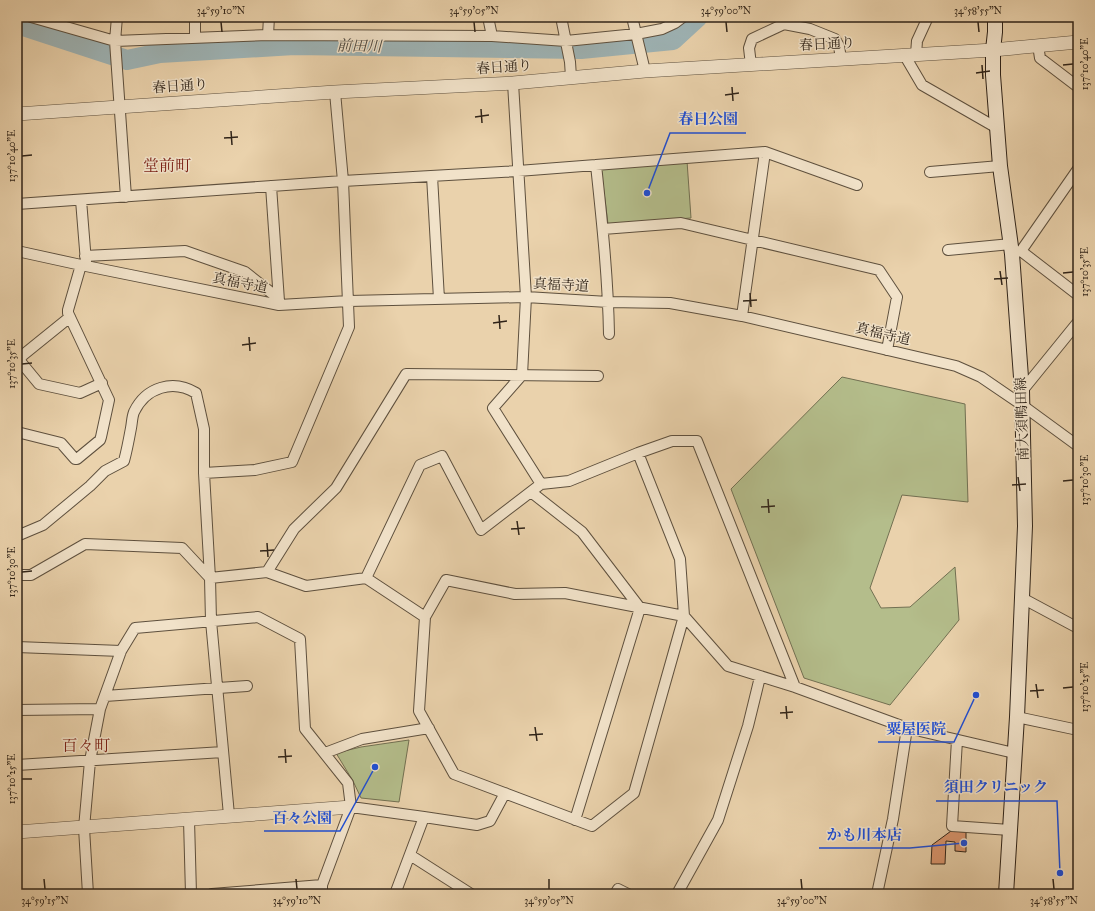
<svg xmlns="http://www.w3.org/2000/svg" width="1095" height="911" font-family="'IM FELL Great Primer','Noto Serif JP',serif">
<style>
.green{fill:#b4bd8b;stroke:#727052}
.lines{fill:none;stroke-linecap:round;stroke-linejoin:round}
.river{stroke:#9eb4b6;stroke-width:20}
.building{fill:#dc976f;stroke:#302419}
.minor-casing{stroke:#5e503e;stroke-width:12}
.tertiary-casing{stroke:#5e503e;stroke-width:14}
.secondary-casing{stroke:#302419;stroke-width:16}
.minor{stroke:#f1e2c9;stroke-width:10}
.tertiary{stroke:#f1e2c9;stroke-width:13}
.secondary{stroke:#f1e2c9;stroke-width:14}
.ticks{fill:none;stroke:#302419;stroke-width:1.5}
.labels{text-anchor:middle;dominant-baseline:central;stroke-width:3;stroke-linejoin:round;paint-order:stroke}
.street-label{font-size:14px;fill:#302419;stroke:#f1e2c9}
.water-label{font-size:15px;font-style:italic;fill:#4c4840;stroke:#f1e2c9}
.quarter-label{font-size:16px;fill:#7a1f14;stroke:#f1e2c9}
.leader{fill:none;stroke:#1d4ed8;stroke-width:1.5}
.callout-dot{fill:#1d4ed8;stroke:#f1e2c9;stroke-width:1.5}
.callout-label{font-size:15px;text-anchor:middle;font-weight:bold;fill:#1d4ed8;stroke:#f1e2c9;stroke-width:3;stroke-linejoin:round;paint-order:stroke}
.neatline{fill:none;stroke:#302419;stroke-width:1.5}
.ticks-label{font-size:10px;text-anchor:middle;fill:#302419}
</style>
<rect width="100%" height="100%" fill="#ead2ac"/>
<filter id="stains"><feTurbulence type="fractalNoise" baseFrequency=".005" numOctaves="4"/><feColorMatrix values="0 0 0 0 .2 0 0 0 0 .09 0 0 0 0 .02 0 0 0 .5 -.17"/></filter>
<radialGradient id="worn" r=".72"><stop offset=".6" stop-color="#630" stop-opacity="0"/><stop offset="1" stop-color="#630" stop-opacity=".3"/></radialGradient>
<path class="green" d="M687 161 691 218 608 224 601 168Z
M842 377 965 404 968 502 902 495 870 588 881 608 910 607 955 567 959 620 890 705 804 678 731 489Z
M409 740 399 802 361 798 353 781 336 753 361 747Z"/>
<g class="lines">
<path class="river" d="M17 24 127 60 160 53 294 45 581 49 673 40 698 17"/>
</g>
<path class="building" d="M951 831 966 832V852L955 851V842L946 841 945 864H931L932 845Z"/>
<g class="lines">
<g class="minor-casing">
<path id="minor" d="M31 17 115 41 268 35 492 36 566 41 636 34 662 29 675 23 683 17
M117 17 115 41 126 197
M488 17 492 36
M561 17 570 62 571 77
M632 17 645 71
M268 35 269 17
M195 37V17
M1038 45 1040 58 1078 87
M916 54 917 41 928 17
M905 56 922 85 997 128
M751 65 749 48 752 39 784 24 810 29 835 39 839 46 841 59
M513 83 526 297 522 375 493 408 541 484 569 481 638 453 672 441H697L795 687
M596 165C602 221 608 278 609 334
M930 172 1000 166
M432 176 439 299
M271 186 279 301
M81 200 86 262
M17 204 343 181 518 171 765 152 857 185
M603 229 681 223 879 270 897 297 887 350
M948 250 1011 244
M17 251 81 265 279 305 349 301 526 297 608 302 670 303 742 316 956 366 981 377 1022 405 1078 446
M1021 251 1078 169
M1015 252 1021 251 1078 295
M85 256 185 251 245 272 278 298
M742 316 765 152
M70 317 23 355 20 359V361L39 384 80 393 102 383
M1022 391 1078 322
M17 432 61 443 75 459H77L100 440 101 437 109 400 68 313V310L81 265
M638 453 680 559 684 616 634 793 592 826 454 774 419 711 425 617 446 580 515 594 565 593 684 616 728 666 795 687 907 728 1014 753
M531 492 582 532 640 608 575 820
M17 536 43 525 90 486 105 471 124 461C127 450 129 439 131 428 132 423 132 417 134 412 146 387 173 379 196 393L204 429V473
M267 572 294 529 336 488 406 374 598 376
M17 575H31L85 544 182 548 210 578
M210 578 267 572 306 586 366 578 420 465 442 456 481 530 541 484
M366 578 425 617
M1022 598 1078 628
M17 647 121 651
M105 696 247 686
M17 710 100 709
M1017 717 1078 730
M957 740 952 826 1010 830
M325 753 362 739 429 728
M17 765 223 752
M351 807 424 817 477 825 490 821 505 793
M229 815 211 621 210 578 204 473 255 470 292 462 349 327 343 181 335 92
M189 820 191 894
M410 855 471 894
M88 894 84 828 90 761 100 709 121 651 135 628 258 617 300 639 305 729 348 783 351 807 322 885V894
M212 894 322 885
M395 894 424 817
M615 894 618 889 628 894
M677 894 718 820 748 726 760 677
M877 894 893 819 907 728"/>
</g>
<g class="tertiary-casing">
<path id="tertiary" d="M17 114 335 92 513 83 645 71 993 50 1078 42
M17 832 351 807"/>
</g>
<g class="secondary-casing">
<path id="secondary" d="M995 17V32L993 50V75L1000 166 1012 254 1022 391 1025 526 1017 717 1006 894"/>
</g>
<use href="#minor" class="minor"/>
<use href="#tertiary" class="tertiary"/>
<use href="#secondary" class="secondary"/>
</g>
<path class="ticks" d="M221 22 222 32M474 22 475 32M726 22 727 32M978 22 979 32M982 65 983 79M1063 65 1073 64M976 73 990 71M732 87 733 101M725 95 739 93M481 109 482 123M475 117 489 115M231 131 232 145M224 138 238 137M22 156 32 155M1000 271 1002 285M1063 273 1073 272M994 279 1008 278M750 293 751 307M743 301 757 300M499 315 500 329M493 323 507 321M249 337 250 351M242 345 256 343M22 364 32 363M1018 477 1020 491M1063 481 1073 480M1012 485 1026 484M768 499 769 513M761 507 775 506M517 521 519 535M511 529 525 528M267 543 268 557M260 551 274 550M22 572 32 571M1036 684 1038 698M1063 688 1073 687M1030 691 1044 690M786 706 787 719M780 713 793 712M535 727 537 741M529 735 543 734M285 749 286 763M278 757 292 756M22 779H32M44 879 45 889M296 879 297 889M549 879V889M801 879 802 889M1053 879 1054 889"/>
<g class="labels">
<g class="street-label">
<text transform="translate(827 44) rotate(-3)">春日通り</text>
<text transform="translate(504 67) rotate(-4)">春日通り</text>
<text transform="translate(180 86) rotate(-4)">春日通り</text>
<text transform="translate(240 283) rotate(11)">真福寺道</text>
<text transform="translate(561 285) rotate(3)">真福寺道</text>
<text transform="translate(883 334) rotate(13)">真福寺道</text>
<text transform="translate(1022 419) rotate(-92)">南大須鴨田線</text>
</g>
<g class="water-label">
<text transform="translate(359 46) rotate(1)">前田川</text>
</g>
<g class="quarter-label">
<text x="167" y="165">堂前町</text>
<text x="86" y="745">百々町</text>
</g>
</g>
<path class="leader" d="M647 193L670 133H746M976 695L954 742H878M1060 873L1057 801H936M375 767L340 831H264M964 843L910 848H819"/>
<g class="callout-dot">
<circle cx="647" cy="193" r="4"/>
<circle cx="976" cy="695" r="4"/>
<circle cx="1060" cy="873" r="4"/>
<circle cx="375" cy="767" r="4"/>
<circle cx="964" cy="843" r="4"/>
</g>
<g class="callout-label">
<text x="708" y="124">春日公園</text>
<text x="916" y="734">粟屋医院</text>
<text x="996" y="792">須田クリニック</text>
<text x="302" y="823">百々公園</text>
<text x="864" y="840">かも川本店</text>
</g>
<rect width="1095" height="911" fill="none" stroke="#ead2ac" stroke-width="44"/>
<rect x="22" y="22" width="1051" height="867" class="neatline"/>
<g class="ticks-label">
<text x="221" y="14">34°59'10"N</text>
<text x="474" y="14">34°59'05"N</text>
<text x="726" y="14">34°59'00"N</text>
<text x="978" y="14">34°58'55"N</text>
<text transform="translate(1084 64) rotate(-90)" y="4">137°10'40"E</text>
<text transform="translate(11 156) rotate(-90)" y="4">137°10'40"E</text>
<text transform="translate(1084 272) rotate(-90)" y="4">137°10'35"E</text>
<text transform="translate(11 364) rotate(-90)" y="4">137°10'35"E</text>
<text transform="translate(1084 480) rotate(-90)" y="4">137°10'30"E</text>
<text transform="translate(11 572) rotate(-90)" y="4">137°10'30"E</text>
<text transform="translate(1084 687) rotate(-90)" y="4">137°10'25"E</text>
<text transform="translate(11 779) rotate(-90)" y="4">137°10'25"E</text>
<text x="45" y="904">34°59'15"N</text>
<text x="297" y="904">34°59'10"N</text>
<text x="549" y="904">34°59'05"N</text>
<text x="802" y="904">34°59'00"N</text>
<text x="1054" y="904">34°58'55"N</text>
</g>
<rect width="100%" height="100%" filter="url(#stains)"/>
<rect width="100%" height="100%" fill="url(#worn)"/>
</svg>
